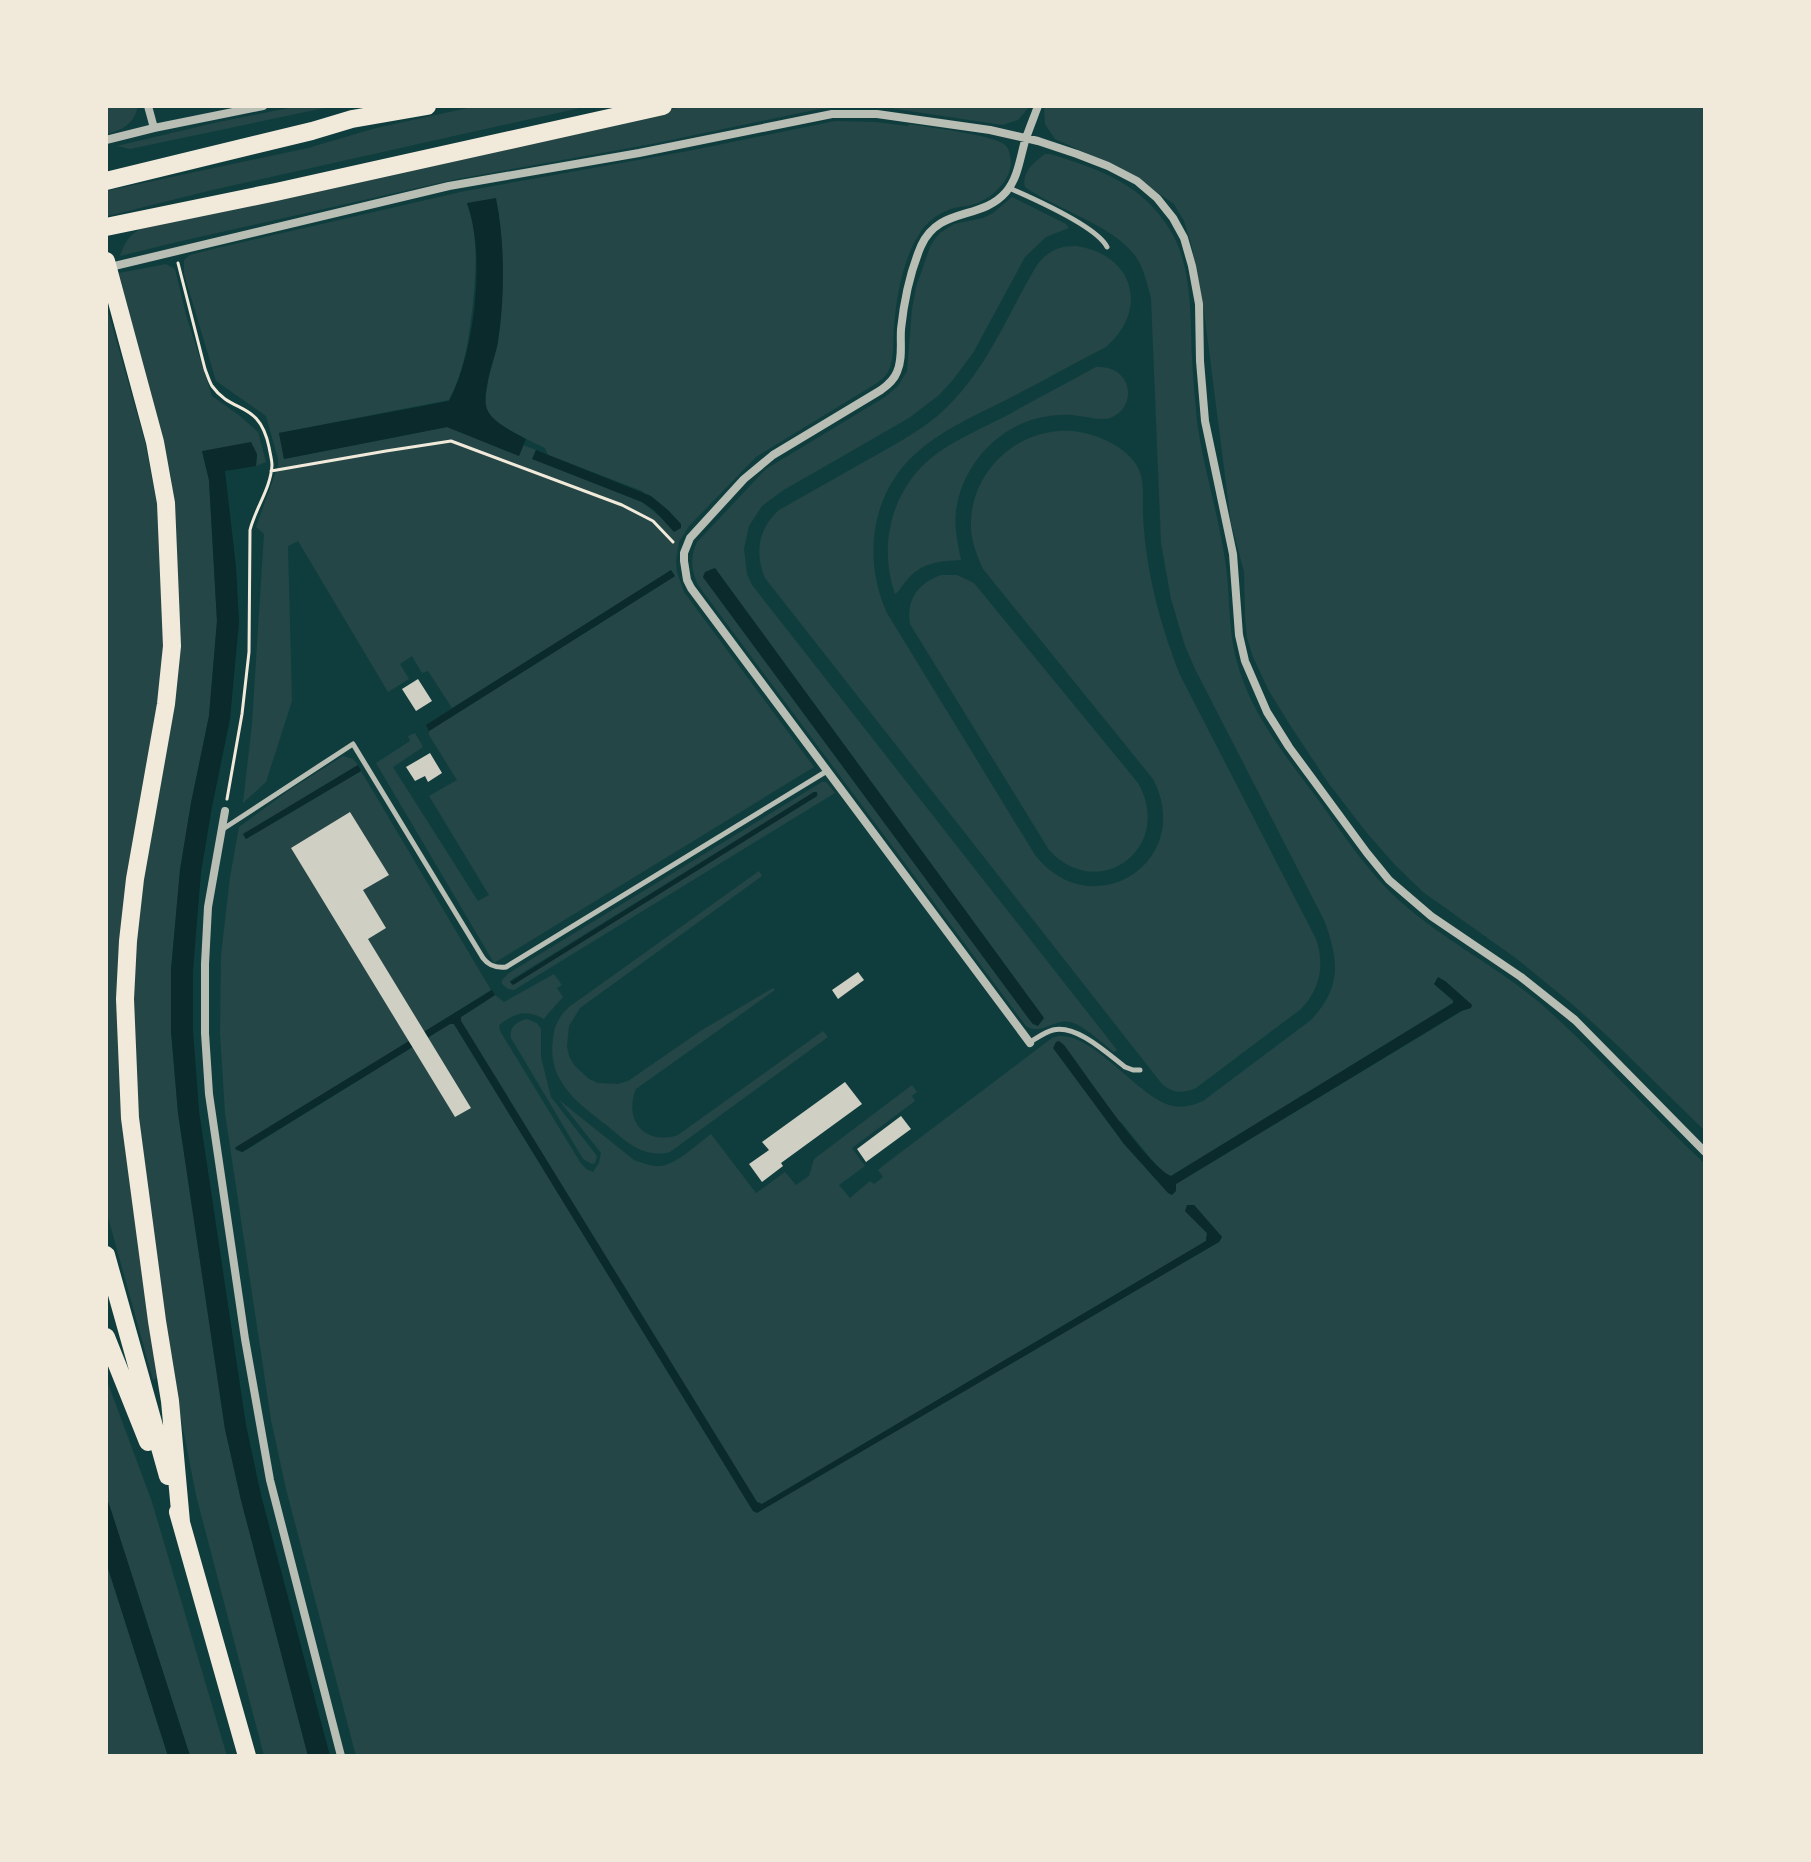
<svg xmlns="http://www.w3.org/2000/svg" width="1811" height="1862" font-family="Lato,sans-serif">
<style>
.green{fill:#244646;fill-rule:evenodd}
.water{fill:#0a2a2b}
.building{fill:#cfcfc3}
.lines{fill:none;stroke-linecap:round;stroke-linejoin:round}
.path{stroke:#f1e9da;stroke-width:3}
.service{stroke:#b8beb3;stroke-width:5}
.minor{stroke:#b8beb3;stroke-width:8}
.trunk{stroke:#f1e9da;stroke-width:18}
</style>
<rect width="100%" height="100%" fill="#0f3d3e"/>
<path class="green" d="M106 106H138C134 124 123 130 106 134Z
M298 106H334L130 149 117 146 214 123Z
M477 106H589L208 191 108 216 106 215V191L308 148 376 128Z
M685 106H1030L1018 120 1002 125 883 107 855 106 819 109 652 144 457 179 177 242 120 256C124 244 128 236 140 229Z
M1044 106H1705V1131L1614 1042 1572 1004 1517 959 1423 892 1395 865 1367 833 1329 784 1290 725 1269 691 1253 657 1247 638 1245 617 1244 572 1231 523 1204 311 1192 247 1184 221 1174 204 1130 173 1055 139 1045 124Z
M835 121 876 122 908 126 909 124C926 127 995 135 1005 145 1008 147 1010 153 1010 156 1015 176 995 196 978 203 968 207 957 206 948 210 936 215 926 223 920 233 903 257 896 299 894 327 893 339 894 353 891 364 889 373 884 378 877 383L756 457 689 526 679 542 676 561 677 572 684 592 814 767 494 963 376 763 410 741 408 736 415 733 423 747 393 767 478 901 489 895 429 796 457 780 429 735V731L675 576 671 571 452 708 428 671 422 673 412 656 400 664 409 679 388 692 298 541 288 546 292 701 266 782 243 803 252 724 264 534 256 527 278 466V459L266 416 216 381 184 274V260L190 255 213 249 465 191 688 151ZM467 204 499 213 488 382C487 390 484 400 486 408 491 424 531 441 545 448L548 455 642 491 663 519 642 502 533 459 536 450 523 445 519 455 447 427 284 459 279 433 449 400C465 370 469 337 473 303 476 269 479 237 467 204Z
M1045 154H1050C1095 168 1136 181 1164 221 1193 259 1190 312 1192 357 1193 378 1195 400 1197 421 1203 466 1217 509 1224 554 1231 590 1227 627 1237 662 1251 716 1290 761 1322 805 1347 840 1371 876 1403 904 1449 944 1504 970 1549 1011 1603 1060 1652 1114 1705 1164V1756H356L286 1489 271 1420 225 1113 220 1033 221 955 230 877 239 827 288 791 343 756 353 759 358 765 243 834 246 839 361 771 491 990 236 1150 243 1152 451 1023 454 1024 753 1511 1219 1242 1222 1237 1194 1205 1185 1211 1207 1233 1206 1241 762 1504 757 1502 461 1021V1017L495 995 504 1002 554 974 562 985 557 988 563 997 546 1016 544 1019C526 1009 515 1013 499 1025L500 1031 580 1162 586 1169 593 1172 599 1163 601 1153 559 1100 634 1160C643 1163 652 1167 660 1166 674 1166 699 1143 711 1134L756 1193 785 1172 796 1185 809 1176 814 1159 912 1085 917 1092 912 1096 915 1101 852 1148 865 1166 839 1185 850 1198 870 1181 874 1184 883 1177 878 1170 884 1165 1052 1038C1087 1023 1139 1100 1173 1106 1184 1108 1194 1105 1203 1101L1311 1020C1342 987 1339 960 1324 920L1195 669 1185 646 1171 599 1161 543 1151 298C1147 283 1144 269 1136 257 1114 225 1057 210 1025 187 1021 173 1034 162 1045 154ZM1445 981 1472 1005 1176 1184V1191L1124 1144 1111 1125 1121 1122 1156 1165 1167 1175 1171 1176 1453 1003V1001L1434 984Z
M1012 197 1066 224 1069 228 1046 237 1025 257 973 353 952 381 939 395 909 418 782 491 762 506 749 526 744 549 747 574 752 585 1117 1050 1114 1052C1103 1044 1084 1025 1070 1022 1055 1018 1040 1036 1026 1026L698 585C691 570 690 557 697 542L766 469 885 397 898 386 907 371 912 309 916 287 930 247 934 240 940 233 954 224 983 218 993 213ZM711 569H715L1044 1018 1033 1024 1029 1019 703 577Z
M1076 246C1133 254 1150 309 1106 347 1073 364 1041 382 1008 399 976 415 941 430 914 455 870 496 863 560 887 613L1035 855C1093 928 1196 861 1153 779L983 569C977 556 972 543 971 529 968 464 1034 414 1095 436 1110 441 1126 450 1135 463 1146 477 1142 499 1143 516 1146 572 1160 624 1180 675L1316 939C1325 965 1320 989 1301 1009L1196 1088C1183 1094 1172 1093 1162 1084L765 578C754 552 759 528 779 510L901 441C917 431 933 421 946 408 988 368 1008 313 1037 265 1048 251 1058 246 1076 246Z
M166 264 175 269 186 315 212 396 240 416 258 432 266 462 256 466 257 454 202 451 209 480 217 621 209 716 191 803 180 870 171 970V1031L178 1113 225 1429 241 1500 308 1756H264L196 1495 182 1424 161 1311 133 1094V947L175 678 174 515 171 476 119 273Z
M106 304 145 442 161 526 166 653 123 943 160 1376 153 1380 106 1210Z
M1096 367C1109 366 1121 371 1126 383 1132 398 1124 413 1110 418 1100 421 1089 417 1079 416 1069 414 1059 415 1049 416 1001 422 962 464 956 511 954 528 958 544 961 560 940 561 922 562 907 580 902 585 900 591 895 594 877 543 893 484 939 452 959 438 982 428 1004 417 1034 400 1065 384 1096 367Z
M941 575H957L974 583 1138 783C1175 848 1098 904 1049 850L910 624C906 600 918 583 941 575Z
M822 782H826L835 793 514 990 508 989 502 984V980L509 973ZM814 792 818 794 817 796 513 984 510 982 511 980Z
M759 871 762 876 580 1008 569 1026 567 1046 569 1056 574 1065 589 1079 598 1083 618 1084 628 1081 702 1030 773 988 775 990 636 1089C623 1120 645 1146 678 1135L823 1031 828 1037 670 1152C642 1159 625 1140 605 1124 576 1102 547 1080 553 1039 554 1026 559 1016 569 1007Z
M527 1019 537 1023 541 1029V1057L551 1097 597 1156 595 1163 592 1164 583 1159 511 1038C509 1027 517 1021 527 1019Z
M106 1378 152 1502 227 1756H190L106 1496Z
M106 1562 168 1756H106Z"/>
<path class="water" d="M496 198C505 243 505 296 498 342 495 359 481 393 487 409 492 423 514 432 526 439L519 456 447 427 284 459 279 433 449 401C475 353 486 254 467 203Z
M251 442 257 454 256 466 225 471 236 567 239 622 230 719 212 807 201 872 193 971V1030L199 1111 246 1425 261 1495 330 1756H308L241 1500 225 1429 178 1113 171 1031V970L180 870 191 803 209 716 217 621 209 480 202 451Z
M536 450 651 496 668 510 681 524V528L674 532 654 510 642 502 532 459Z
M715 568 1044 1018 1038 1026 1033 1024 1029 1019 703 577 705 572Z
M671 570 675 576 672 578 429 731 426 725Z
M358 765 361 771 246 839 243 834Z
M814 792H817V796L513 985 510 982Z
M1438 977 1445 981 1472 1005 1471 1008 1461 1011 1176 1184V1191L1172 1195 1168 1193 1124 1144 1053 1048 1056 1042 1059 1041 1064 1045C1083 1070 1147 1166 1171 1176L1453 1003V1000L1434 984Z
M492 990 495 995 461 1017V1021L757 1502 762 1504 1206 1241 1207 1233 1185 1211 1187 1205H1194L1222 1237 1219 1242 1212 1246 757 1513 753 1511 454 1024H450L242 1152 235 1149 236 1147Z
M106 1496 112 1513 190 1756H168L106 1562Z"/>
<path class="building" d="M418 679 432 701 416 711 402 689Z
M430 753 442 773 428 782 425 776 415 781 406 767Z
M350 812 389 875 363 890 386 928 368 939 471 1108 455 1117 291 848Z
M858 972 864 980 838 999 832 990Z
M845 1082 862 1104 781 1163 783 1166 762 1182 749 1164 769 1150 762 1142Z
M901 1116 911 1129 866 1162 857 1149Z"/>
<g class="lines">
<path class="path" d="M178 263 205 369C207 374 209 381 212 386 233 415 259 400 269 447 270 453 272 460 272 465 271 488 255 509 250 530L249 652 242 714 227 799
M271 471 386 451 451 441 622 505 653 521 673 542"/>
<path class="service" d="M1009 188C1032 198 1097 227 1107 247
M223 829 353 744 483 958C489 966 496 968 506 967L827 771
M1030 1042C1037 1038 1045 1032 1053 1030 1076 1024 1107 1053 1125 1067L1133 1070H1140"/>
<path class="minor" d="M148 106 154 128
M106 140 154 128 263 106
M106 268 449 186 639 153 832 114H877L990 130 1038 141 1077 154 1108 166 1137 181 1157 198 1173 218 1184 238 1192 266 1199 304 1200 361 1205 421 1233 554 1239 635 1245 661 1267 712 1289 747 1367 853 1389 880 1431 916 1521 977 1575 1020 1705 1152
M225 811 208 907 205 964V1033L209 1094 245 1339 270 1480 341 1756
M1030 1043 691 588 687 580 684 561V553L690 538 744 479 773 455 881 390C888 385 894 380 897 372 903 359 900 343 901 329 904 301 910 272 921 246 939 206 981 221 1006 192 1018 178 1020 158 1025 141 1029 129 1034 117 1038 106"/>
<path class="trunk" d="M106 181 312 131 352 119 427 106
M106 227 276 192 663 106
M106 261 155 442 166 503 172 646 166 704 135 879 128 941 125 999 130 1118 157 1321 170 1401 181 1522
M106 1255 168 1476
M106 1337 148 1442
M178 1512 247 1756"/>
</g>
<rect width="1811" height="1862" fill="none" stroke="#f1e9da" stroke-width="216"/>
</svg>
